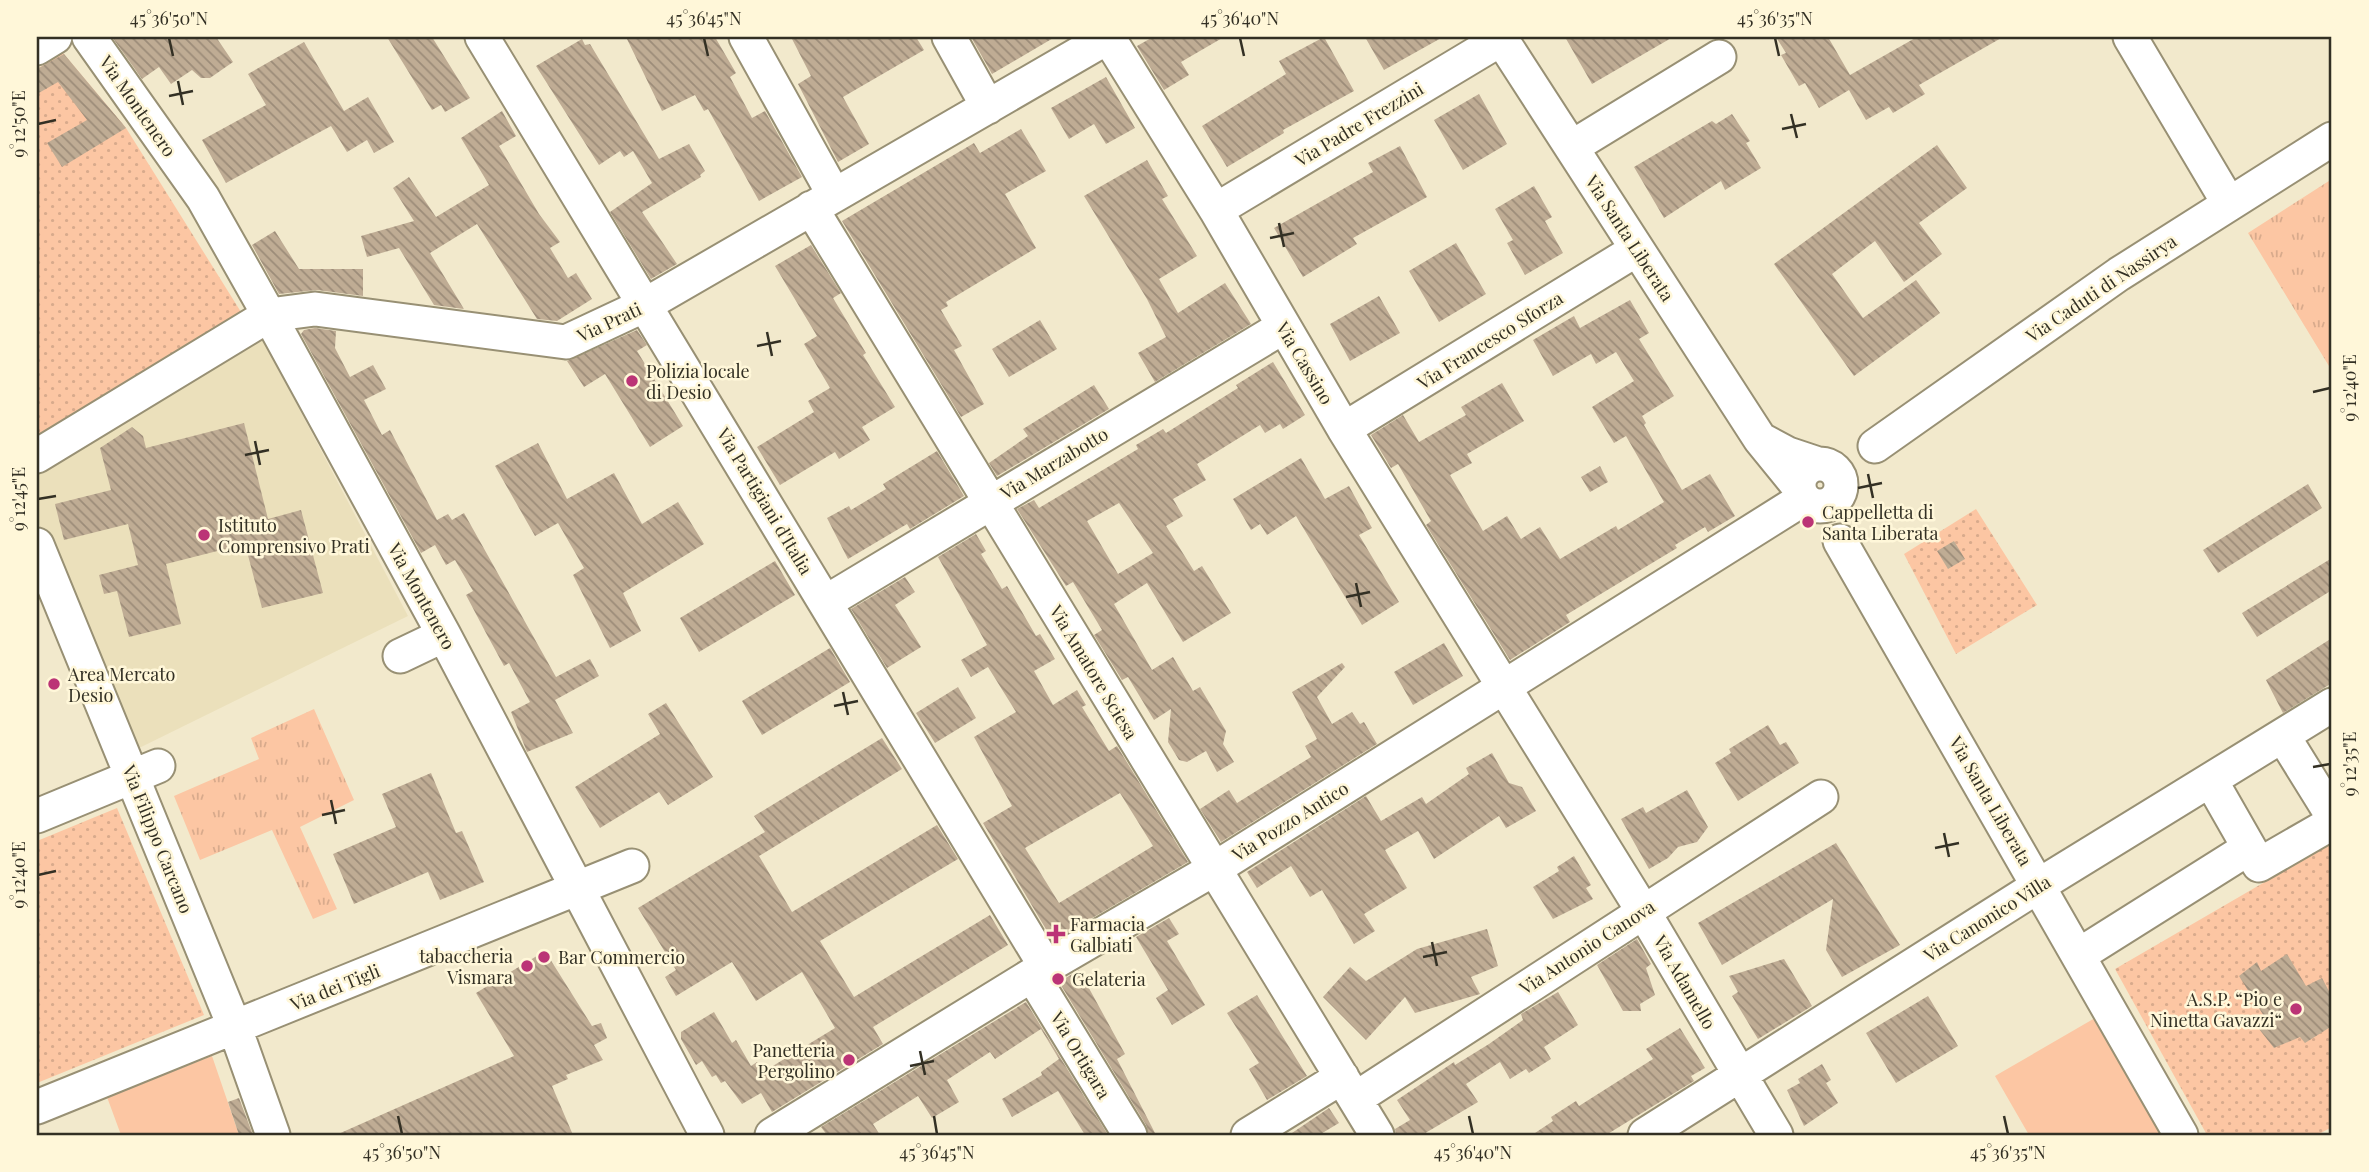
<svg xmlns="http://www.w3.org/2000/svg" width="2369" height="1172" font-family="'Playfair Display',serif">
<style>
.built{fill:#ebe0bb}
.grass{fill:url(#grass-tufts)}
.park{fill:url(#park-dots)}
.pitch{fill:#fcc6a3}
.building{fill:url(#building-back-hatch);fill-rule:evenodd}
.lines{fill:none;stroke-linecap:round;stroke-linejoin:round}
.minor-casing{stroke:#989074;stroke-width:37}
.minor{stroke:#fff;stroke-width:33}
.ticks{fill:none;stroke:#333024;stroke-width:2.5}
.poi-dot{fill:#bb3476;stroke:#fff7d9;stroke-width:2.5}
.labels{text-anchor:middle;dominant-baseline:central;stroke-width:5;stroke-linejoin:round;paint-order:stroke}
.street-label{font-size:18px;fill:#333024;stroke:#fff7d9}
.poi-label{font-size:18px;fill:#333024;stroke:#fff7d9;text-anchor:start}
.neatline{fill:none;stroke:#333024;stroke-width:2.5}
.ticks-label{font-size:18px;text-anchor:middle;fill:#333024}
</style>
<defs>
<pattern id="grass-tufts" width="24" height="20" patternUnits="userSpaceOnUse" patternTransform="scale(1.75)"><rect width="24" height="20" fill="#fcc6a3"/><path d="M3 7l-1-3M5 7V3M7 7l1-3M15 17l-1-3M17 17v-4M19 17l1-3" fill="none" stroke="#d8aa8c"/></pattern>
<pattern id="park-dots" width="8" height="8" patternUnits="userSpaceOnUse" patternTransform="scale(1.75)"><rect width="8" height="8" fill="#fcc6a3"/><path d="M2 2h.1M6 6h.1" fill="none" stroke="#d8aa8c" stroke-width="1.8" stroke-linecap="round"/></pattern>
<pattern id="building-back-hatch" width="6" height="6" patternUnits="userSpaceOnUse" patternTransform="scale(1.75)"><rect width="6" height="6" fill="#bfac94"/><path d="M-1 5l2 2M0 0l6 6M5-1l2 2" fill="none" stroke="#9c8c79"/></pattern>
</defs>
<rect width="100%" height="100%" fill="#f2e9cc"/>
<path class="built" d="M263 340 408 616 133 751 37 519V472Z"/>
<path class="grass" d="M2332 179V371L2248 233Z
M314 709 354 800 300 827 337 909 313 919 272 830 200 860 174 796 259 759 251 738Z"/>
<path class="park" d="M63 53 126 128 241 312 37 441V69Z
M1976 509 2037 605 1956 654 1904 554Z
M117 808 204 1015 37 1083V841Z
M2332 843V1127L2317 1135H2207L2115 969Z"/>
<path class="pitch" d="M2095 1018 2164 1135H2029L1995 1076Z
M212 1056 239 1135H121L107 1097Z"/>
<path class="building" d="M112 37H216L233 62 210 78H201L192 70 171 84 159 67 142 79Z
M387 37H432L470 98 445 112 441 105 432 110Z
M626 37H715L736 73 730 77 752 118 765 111 802 177 759 201 708 109 704 111 695 95 662 111Z
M791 37H916L924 50 843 97 869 144 838 162 798 84 811 76Z
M971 37H1055L992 74Z
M1153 37H1224L1181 62 1189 75 1164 90 1137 46Z
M1324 37 1354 91 1283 130 1284 133 1227 167 1202 126 1286 74 1279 61Z
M1365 37H1443L1384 70Z
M1565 37H1673L1592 84Z
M1776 37H1828L1850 75 1917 37H2003L1919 85 1925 94 1893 113 1889 107 1866 120 1849 90 1819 108 1805 83 1799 86 1781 55 1786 53Z
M582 39 585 45 590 44 659 159 689 144 705 171 700 175 701 177 642 212 677 264 651 279 610 212 652 183 633 151 624 157 620 151 599 165 536 66Z
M304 42 344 111 368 97 394 142 374 153 367 140 347 152 331 126 226 183 202 140 266 105 248 74Z
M64 54 126 128 62 167 47 143 87 120 58 82 37 94V69Z
M1106 77 1135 128 1106 144 1094 124 1069 139 1051 108Z
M1479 94 1507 144 1463 170 1434 120Z
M502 111 516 136 499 146 539 214 560 242 550 248 568 278 576 273 592 299 557 321 537 319 477 224 430 253 464 309 434 305 399 248 367 257 361 236 414 221 393 188 409 177 436 217 489 185 461 138Z
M1732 114 1750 141 1746 143 1761 168 1725 190 1721 181 1664 218 1634 167 1712 121 1716 124Z
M1021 129 1046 171 1005 194 1036 248 946 302 948 306 941 310 962 346 954 350 984 404 961 417 842 221 974 143 980 153Z
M1937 145 1967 188 1919 223 1942 254 1904 282 1875 241 1832 274 1863 318 1916 280 1940 313 1854 376 1774 264Z
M1400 146 1427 197 1353 238 1357 244 1303 277 1274 228 1373 172 1368 163Z
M1147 160 1168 196 1162 199 1197 256 1159 279 1178 313 1225 283 1251 324 1155 382 1138 353 1166 337 1147 299 1084 196Z
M1534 186 1552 217 1545 221 1563 253 1525 275 1507 243 1513 240 1495 209Z
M275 231 299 269H363V296L317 290 279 294 252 245Z
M1456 243 1486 294 1439 322 1409 271Z
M811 245 841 293 833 298 866 353 863 355 895 407 862 427 870 440 839 459 835 452 780 485 757 447 814 412 808 401 830 388 804 344 817 336 775 266Z
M1379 296 1400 333 1350 361 1330 324Z
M1630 300 1649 333 1639 339 1674 396 1642 416 1646 423 1644 425 1682 490 1710 474 1735 516 1708 532 1705 527 1675 545 1677 548 1566 615 1570 622 1510 660 1426 525 1431 521 1398 464 1391 468 1371 435 1403 415 1419 442 1466 415 1461 407 1502 383 1524 421 1467 454 1472 463 1450 475 1483 531 1507 516 1521 539 1540 527 1560 559 1616 526 1618 530 1664 502 1626 436 1614 443 1592 407 1634 381 1616 352 1596 364 1591 354 1553 376 1533 340 1574 316 1580 328Z
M1040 320 1057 349 1009 377 992 349Z
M315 328 336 331 335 348 350 377 373 365 386 389 364 400 382 435 390 430 437 520 448 514 452 520 464 513 556 677 590 659 599 676 555 700 573 733 527 752 511 712 530 702 509 663 504 666 486 633 466 595 473 591 455 560 446 565 435 545 421 553 301 334 304 330Z
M637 330 647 345 637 351 683 426 650 447 605 374 584 387 567 361Z
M1273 362 1305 415 1283 429 1280 424 1265 433 1260 425 1197 464 1206 480 1173 499 1183 516 1166 526 1194 571 1202 566 1231 613 1183 642 1147 583 1114 604 1152 670 1173 657 1193 691 1200 687 1226 731 1223 744 1234 762 1217 772 1206 751 1187 762 1179 760 1168 742 1171 709 1154 720 1128 677 1122 680 1094 635 1102 630 1073 582 1066 586 1017 509 1034 500 1039 508 1138 449 1136 445 1163 429 1166 433 1238 388 1236 385ZM1119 503 1153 553 1118 574 1087 521Z
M1094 385 1109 409 997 476 989 463 1028 436 1023 429Z
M244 423 268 519 301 510 323 593 262 608 245 544 166 564 181 624 129 637 117 591 104 594 99 575 138 565 128 524 64 540 55 504 111 490 100 448 132 427 143 436 146 448Z
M538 443 567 499 614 473 642 524 678 502 704 544 623 593 641 631 610 648 573 575 584 568 558 523 535 536 495 466Z
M937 451 964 496 910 529 907 524 848 559 827 518 849 506 851 510 886 489 883 484Z
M1301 458 1325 499 1349 486 1372 528 1359 535 1399 602 1362 625 1296 516 1267 535 1260 524 1251 530 1233 499Z
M1600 466 1608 482 1590 492 1581 477Z
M2308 484 2322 508 2218 573 2203 550Z
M976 534 986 551 981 554 1002 589 1007 586 1036 636 1040 634 1055 659 1034 671 1053 705 1077 690 1086 705 1082 707 1109 751 1117 746 1188 862 1053 941 983 823 1012 806 974 737 1016 712 988 667 971 677 961 660 987 645 938 557ZM1120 793 1153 846 1059 903 1025 848Z
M1954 541 1965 559 1948 569 1937 551Z
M2332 558V590L2257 637 2242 613Z
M775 561 795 595 699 652 680 618Z
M905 577 915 592 895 605 921 647 887 668 851 609Z
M2332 638V683L2283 713 2266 680Z
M1444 643 1463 676 1413 705 1394 672Z
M830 648 850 682 762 735 742 701Z
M1342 663 1345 667 1317 697 1332 724 1352 712 1360 724 1364 722 1377 744 1221 842 1200 809 1229 790 1237 803 1311 757 1305 746 1317 739 1292 692Z
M958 687 976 718 935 743 916 713Z
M666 703 713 777 668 805 659 792 600 828 575 787 660 734 648 714Z
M1768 725 1780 745 1786 742 1799 763 1738 801 1715 763 1731 753 1729 749Z
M882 738 902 769 759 856 792 912 937 825 958 859 820 941 854 997 990 915 1008 945 873 1027 883 1044 772 1112 761 1093 742 1104 725 1081 721 1083 716 1075 712 1077 702 1061 696 1065 681 1039V1032L714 1012 732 1043 736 1040 751 1066 757 1062 763 1072 835 1028 802 972 756 1001 732 962 676 996 665 977 676 970 638 908 765 832 754 816Z
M1492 753 1509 783 1522 787 1536 811 1506 828 1499 816 1434 859 1418 831 1385 850 1407 888 1364 914 1375 931 1354 944 1322 890 1310 897 1291 866 1257 888 1247 872 1366 796 1381 821 1422 797 1426 804 1469 774 1466 768Z
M431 773 456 833 462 831 484 882 440 900 428 872 354 904 333 854 396 827 382 794Z
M1687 790 1708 827 1697 842 1678 847 1668 858 1649 869 1621 819 1643 807 1646 813Z
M1836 843 1900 945 1842 977 1826 950 1833 899 1722 965 1698 923Z
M1574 856 1591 885 1586 888 1593 899 1553 919 1533 887 1559 871 1557 867Z
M1169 918 1179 934 1167 941 1205 1005 1172 1025 1156 998 1168 990 1136 937Z
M1487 929 1498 966 1471 977 1480 994 1415 1013 1405 997 1366 1040 1323 997 1350 967 1366 981 1417 949Z
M1637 939 1651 964 1646 968 1655 995 1640 1004 1641 1011H1623L1597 965Z
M545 951 592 1026 601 1023 607 1038 594 1045 603 1060 566 1075 568 1079 552 1086 573 1135H336L514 1056 476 993Z
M2287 954 2306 986 2322 978 2332 997V1026L2305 1043 2300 1037 2274 1048 2259 1029 2267 1021 2239 976 2257 962 2261 971Z
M1784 959 1812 1006 1758 1039 1732 996 1738 992 1729 976Z
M1079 970 1125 1054 1117 1059 1156 1135H1149L1146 1125 1059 982Z
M1558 992 1578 1025 1544 1047 1551 1059 1529 1073 1526 1069 1510 1079 1500 1062 1466 1084 1478 1102 1422 1135H1396L1395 1129 1410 1120 1397 1100 1454 1062 1455 1065 1489 1044 1523 1020 1521 1014Z
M1257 995 1307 1076 1267 1100 1249 1069 1259 1063 1227 1013Z
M1928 996 1958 1046 1896 1083 1866 1033Z
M1026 1002 1108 1135H1085L1058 1091 1012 1117 1002 1099 1042 1075 1041 1072 1059 1059 1041 1029 995 1059 990 1052 947 1080 959 1102 932 1118 918 1096 873 1124 880 1135H827L821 1127Z
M1680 1028 1705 1068 1691 1076 1694 1081 1606 1135H1532L1553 1121 1551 1117 1576 1101 1579 1106 1653 1059 1646 1049Z
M1822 1064 1831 1080 1826 1083 1838 1103 1804 1126 1787 1090 1800 1083 1798 1079Z
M239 1098 253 1135H239L228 1102Z
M1329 1108 1339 1123 1319 1135H1289Z"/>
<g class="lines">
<g class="minor-casing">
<path id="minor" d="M89 37 203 198 269 315 444 635 707 1135
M482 37 1046 967
M746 37 833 193
M949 37 988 107
M1500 37 1760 439
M2130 37 2228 202
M37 48 55 37
M1572 147 1719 57
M811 208 1377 1135
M1216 210 1501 39
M1344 429 1636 250
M1875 446 2119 274 2332 139
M37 456 269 315 315 309 566 342 645 305 1108 37 1216 210 1344 429 1643 911 1776 1135
M1799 485a21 21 0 1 1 42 0a21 21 0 1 1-42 0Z
M1799 487 1760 439 1788 454 1818 464
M1840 541 2181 1135
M37 545 235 1028 273 1135
M826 602 1283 327
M400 656 444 635
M2283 736 2332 815
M2211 781 2259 865 2332 823
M37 816 158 766
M2079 955 2249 848
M1032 975 1130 1135
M1355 1099 1821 797
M37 1107 632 866
M772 1135 1032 975 1214 869 1803 499
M1248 1135 1342 1077
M1645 1135 2054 876 2332 705"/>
</g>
<use href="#minor" class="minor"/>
</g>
<path class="ticks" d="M169 38 173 56M704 38 708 56M1240 38 1244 56M1775 38 1779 56M178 81 183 105M169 96 193 91M1791 114 1797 138M38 124 56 120M1782 129 1806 124M1279 223 1284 247M1270 238 1294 233M767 332 772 356M757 346 781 341M2313 392 2330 388M255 441 260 465M245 455 269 450M1868 474 1873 498M1858 488 1882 483M38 499 56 496M1356 583 1361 607M1346 597 1370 592M843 692 848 715M834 706 858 701M2313 767 2330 764M331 800 336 824M322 815 345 810M1944 833 1949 857M1935 848 1959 843M38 875 56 871M1432 942 1437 966M1423 957 1447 952M920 1051 925 1075M910 1066 934 1061M398 1116 402 1134M934 1116 937 1134M1469 1116 1473 1134M2004 1116 2008 1134"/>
<g class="poi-dot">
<circle cx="632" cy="381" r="7"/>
<circle cx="1808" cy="522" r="7"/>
<circle cx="204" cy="535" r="7"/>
<circle cx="54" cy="684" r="7"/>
<path d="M1052.5 923.5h7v7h7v7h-7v7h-7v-7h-7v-7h7z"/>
<circle cx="544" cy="957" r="7"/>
<circle cx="527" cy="966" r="7"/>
<circle cx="1058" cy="979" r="7"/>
<circle cx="2296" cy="1009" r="7"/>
<circle cx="849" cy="1060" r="7"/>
</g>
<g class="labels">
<g class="street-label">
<text transform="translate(138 106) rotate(55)">Via Montenero</text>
<text transform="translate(1359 124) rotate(-31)">Via Padre Frezzini</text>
<text transform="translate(1630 238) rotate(57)">Via Santa Liberata</text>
<text transform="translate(2101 288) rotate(-34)">Via Caduti di Nassirya</text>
<text transform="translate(609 322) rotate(-25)">Via Prati</text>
<text transform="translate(1490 340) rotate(-32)">Via Francesco Sforza</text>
<text transform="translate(1305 363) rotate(59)">Via Cassino</text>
<text transform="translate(1054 463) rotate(-31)">Via Marzabotto</text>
<text transform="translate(765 501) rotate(59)">Via Partigiani d'Italia</text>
<text transform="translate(422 596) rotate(61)">Via Montenero</text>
<text transform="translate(1094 672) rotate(59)">Via Amatore Sciesa</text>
<text transform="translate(1991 801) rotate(60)">Via Santa Liberata</text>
<text transform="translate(1290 821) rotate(-32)">Via Pozzo Antico</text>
<text transform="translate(158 839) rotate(68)">Via Filippo Carcano</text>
<text transform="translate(1987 918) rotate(-32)">Via Canonico Villa</text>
<text transform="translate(1587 947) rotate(-33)">Via Antonio Canova</text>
<text transform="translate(1685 982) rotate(60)">Via Adamello</text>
<text transform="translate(335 987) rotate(-22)">Via dei Tigli</text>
<text transform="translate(1081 1055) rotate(59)">Via Ortigara</text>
</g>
<g class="poi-label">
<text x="646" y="371">Polizia locale<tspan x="646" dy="21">di Desio</tspan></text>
<text x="1822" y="512">Cappelletta di<tspan x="1822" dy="21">Santa Liberata</tspan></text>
<text x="218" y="525">Istituto<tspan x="218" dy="21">Comprensivo Prati</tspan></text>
<text x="68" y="674">Area Mercato<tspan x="68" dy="21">Desio</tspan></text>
<text x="1070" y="924">Farmacia<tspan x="1070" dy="21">Galbiati</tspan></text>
<text x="513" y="956" text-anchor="end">tabaccheria<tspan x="513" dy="21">Vismara</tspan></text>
<text x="558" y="957">Bar Commercio</text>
<text x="1072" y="979">Gelateria</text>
<text x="2282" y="999" text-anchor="end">A.S.P. “Pio e<tspan x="2282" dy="21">Ninetta Gavazzi“</tspan></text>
<text x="835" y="1050" text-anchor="end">Panetteria<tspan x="835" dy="21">Pergolino</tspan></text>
</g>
</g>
<rect width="2369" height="1172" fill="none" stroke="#fff7d9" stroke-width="77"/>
<rect x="38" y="38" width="2292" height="1096" class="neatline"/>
<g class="ticks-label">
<text x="169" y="25">45°36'50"N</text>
<text x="704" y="25">45°36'45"N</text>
<text x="1240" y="25">45°36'40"N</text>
<text x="1775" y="25">45°36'35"N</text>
<text transform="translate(19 124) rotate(-90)" y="6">9°12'50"E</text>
<text transform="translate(2350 388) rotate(-90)" y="6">9°12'40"E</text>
<text transform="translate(19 499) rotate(-90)" y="6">9°12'45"E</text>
<text transform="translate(2350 764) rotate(-90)" y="6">9°12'35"E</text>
<text transform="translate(19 875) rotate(-90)" y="6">9°12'40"E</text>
<text x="402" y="1159">45°36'50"N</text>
<text x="937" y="1159">45°36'45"N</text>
<text x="1473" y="1159">45°36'40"N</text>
<text x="2008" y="1159">45°36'35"N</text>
</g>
</svg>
